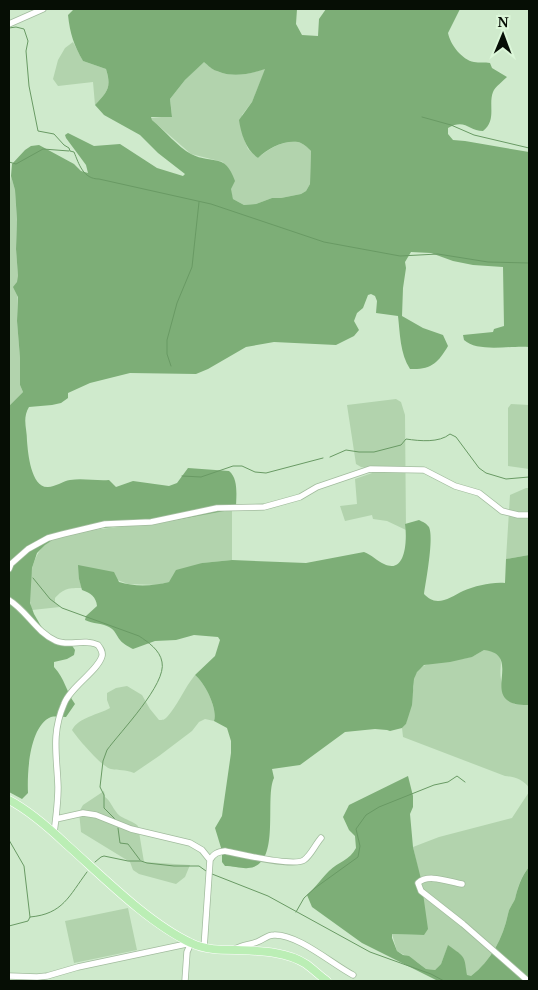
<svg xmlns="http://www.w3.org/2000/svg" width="538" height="990" font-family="'Noto Serif',serif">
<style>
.green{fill:#b2d3ad}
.forest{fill:#7dae77;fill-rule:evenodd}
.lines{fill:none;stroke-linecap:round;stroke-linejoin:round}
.stream{stroke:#699a64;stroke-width:1}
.minor-casing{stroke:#a2bc9e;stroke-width:7}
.major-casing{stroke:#fff;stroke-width:9}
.minor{stroke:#fff;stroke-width:5.5}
.major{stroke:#bbeeb5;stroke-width:8}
</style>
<rect width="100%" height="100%" fill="#cfeacc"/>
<path class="green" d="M73 42 83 61 106 69C112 88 107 92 95 105L93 82 58 86 53 79 58 60 65 48Z
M204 61C208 65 213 70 217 71 234 78 250 74 266 68L252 102 242 115V132L244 139 248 149 258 158C269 148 284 140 298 142 303 143 308 148 311 151L310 184 306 191 301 194 281 198H272L256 204 244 205 233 199 223 162 191 154 152 120 151 118 172 116 170 99 185 80Z
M11 176 15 190 17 221 16 249 18 276 17 321 20 358V385L23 392 9 406V191Z
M396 399 401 402 405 415 406 530 387 521 373 519 372 515 345 521 340 506 357 504 355 479 372 473 371 469 361 467 356 464 347 405Z
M511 404 529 405V469L508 466V408Z
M526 488H529V555L506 559 510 495Z
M232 510V560L202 563 169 582 157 585 128 584 79 566V579L82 588C69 588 64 588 55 598V602L60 607 32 610C26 593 30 557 45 545 61 531 112 528 134 525 167 521 200 515 232 510Z
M484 650C511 653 496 666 502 683 505 690 510 697 514 704L529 705V788C524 780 515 777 505 776L403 737 402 728 406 724 414 686C411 656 451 663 470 657 475 656 480 652 484 650Z
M195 675C205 683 218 709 214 721L205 719 199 722 192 731 159 756 134 773C124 769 120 771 111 769 103 768 77 738 72 730 79 717 98 715 110 708L107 700V693L116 688 127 686 142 695 150 709 159 720C163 720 164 720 167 717 176 708 185 687 195 675Z
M104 791 105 797C111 801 113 810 120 816 126 820 133 821 138 826L144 862 190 865 185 877 176 884 139 874 133 870 130 862 81 832 79 812 83 805Z
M529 792V867C520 878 518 887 515 899 513 904 509 908 508 914 503 938 491 961 471 976H467C463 955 466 958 448 946L441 964 435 970 426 969 417 962 397 951 392 934 424 935 418 869 413 847 439 837 512 818Z
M128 908 137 950 74 963 65 921Z"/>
<path class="forest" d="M78 9 98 10 297 9 296 24 302 35 318 36 319 19 326 9H460L448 33C450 44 462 60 474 62 479 63 485 62 490 63L492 68 507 77C503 81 495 87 493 92 488 105 497 120 483 131 469 131 465 118 448 128V134L453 140 465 141 529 152V347C512 345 478 353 464 340L463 335 493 332 494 329 504 326 503 267 473 265 453 261 431 253 411 252 405 262 406 268 403 288 402 316 423 328 443 335 448 346C438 363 431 370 410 369 400 354 400 333 398 316L376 313 377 301 375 296 371 294 368 295 363 308 357 313 354 321 359 330 354 336 336 345 274 342 246 347 208 369 196 374 130 373 90 383 68 393V398L61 403 52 405 29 407C22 419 27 428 27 441 28 453 31 488 48 487 55 487 63 481 70 480 83 478 96 481 109 480L116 487 133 481 169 486 177 483 188 468 229 471C239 479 236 497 236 509L159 523 102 528 54 539 45 545 37 553 32 568 30 603 34 614 45 633 58 641 71 644 75 650 74 655 67 659 54 662V667C65 679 66 691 75 704L66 717C61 717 55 716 51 717 29 726 27 774 28 793L22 799 9 792V406L23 392 20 385V358L17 321 18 297 13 287 17 282 18 276 16 249 17 220 15 190 11 176 12 164 25 150 31 146 39 145 74 164 81 171 88 173 86 165 66 138 65 135 68 133 94 146 120 144 157 168 183 176 185 174 158 153 140 135 104 115 95 105C107 92 112 88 106 69L83 61C74 45 70 34 68 15L73 10ZM204 62C208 65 212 70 217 71 233 78 250 74 265 69L252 102 239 120C241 134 246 150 258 158 268 148 284 140 298 142 303 143 308 148 311 151L310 184 306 191 301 194 281 198H272L256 204 244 205 233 199 231 189 235 181C225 152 213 165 191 154 178 147 164 130 152 120L151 117H172L170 99 185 80Z
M419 520C423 522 426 523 429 527 434 538 426 580 424 594 428 598 432 601 438 601 446 601 455 595 463 591 476 586 490 582 505 583L506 559 529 555V705C522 705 513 705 507 700 491 687 518 654 484 650L472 657 450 662 424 665 417 672 414 679 412 705 406 724 402 728 390 731 387 730 375 729 345 732 300 765 272 769 274 778C264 798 282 866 248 868 243 869 233 866 225 866L222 862V851L215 828 222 816 231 753V741L227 728 214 721C218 709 205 683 195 675L215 656 220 640 218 637 194 635 176 640 155 641 133 649C129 647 123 644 120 640 116 635 115 630 109 627 102 623 93 624 85 620L86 616 97 606C96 597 91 593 82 590L79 579 78 565 114 572 119 582C135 587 153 586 169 582L176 570 202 563 232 560 306 563 364 552C372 555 377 561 384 564 407 575 407 537 405 524Z
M408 776 413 796V807L410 814 413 847 421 879 428 929 424 935 392 934V938L397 951 403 955 409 956 426 969 435 970 441 964 448 945C466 958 464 955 467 975L471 976C491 961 503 938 508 914 509 908 513 904 515 899 518 887 521 877 529 867V981H438L362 943 312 907 307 895C316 887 321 879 329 871 338 862 350 860 356 848L355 836 349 830 343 817 349 805Z"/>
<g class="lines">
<path class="stream" d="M9 28 16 27 24 29 28 41 26 51 29 86 38 131 54 134 64 145 69 148 70 151 74 152C79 164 83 179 99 179L211 204 324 242 400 256 438 254 488 262 529 263
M422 117 451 125 474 135 529 148
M9 162 16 164 43 149 69 151
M171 366 167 354V340L177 303 192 267 199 202
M330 457 346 450 359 452H374L401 445 406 439C420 441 439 443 450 434L456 437 479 468 486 473 506 479 529 477
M182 476 201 477 233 466H242L255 472 266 473 323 458
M33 578 50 599 62 608 139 636C148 642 160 650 162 662 167 684 120 732 107 750L103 761 100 787 104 795V808L116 820
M118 828 120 843 128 844 140 860
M9 840 24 866 30 917
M95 862 101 857 104 856 128 861H141L147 863 174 866H199L206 871
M212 874 268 896 370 952 431 974 444 981
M296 912 304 898 315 888 358 857 360 846 356 829 366 815 379 807 434 785 448 782 457 776 465 782
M9 926 28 921 30 917C63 914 69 896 87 872"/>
<g class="minor-casing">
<path id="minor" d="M9 24 43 9
M9 569 11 564 28 549 48 538 63 534 105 524 151 522 217 508 264 507 300 497 317 487 370 469 424 470 455 486 479 493 502 511 518 515H529
M9 600C27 611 36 632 56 641 70 647 83 638 98 645 101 649 103 652 102 656 98 671 70 687 64 704 51 734 57 756 58 787 58 802 56 818 54 833
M56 819 83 813 96 815 131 829 190 843 202 850 210 860
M462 884C449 882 428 873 418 883L421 891 463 924 528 981
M204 948 210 860C214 853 218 852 225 851 239 854 294 867 304 860 311 855 315 845 321 838
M235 949C242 945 249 945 257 942 263 940 267 935 274 935 298 934 332 964 353 975
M9 976 37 977 47 976 78 967 191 943
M185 981 187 952 191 943"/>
</g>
<g class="major-casing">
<path id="major" d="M9 800C30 811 48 827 66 844 102 876 148 923 191 943 205 950 221 950 236 950 259 951 286 951 306 964 313 969 320 976 327 981"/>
</g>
<use href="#minor" class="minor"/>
<use href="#major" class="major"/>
</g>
<rect width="538" height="990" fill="none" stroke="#060e05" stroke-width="20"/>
<g transform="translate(503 35) rotate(1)" stroke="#dcf7d9" stroke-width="4" paint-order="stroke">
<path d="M0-4L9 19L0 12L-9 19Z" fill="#060e05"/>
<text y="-8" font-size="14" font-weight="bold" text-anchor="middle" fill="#060e05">N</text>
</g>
</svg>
